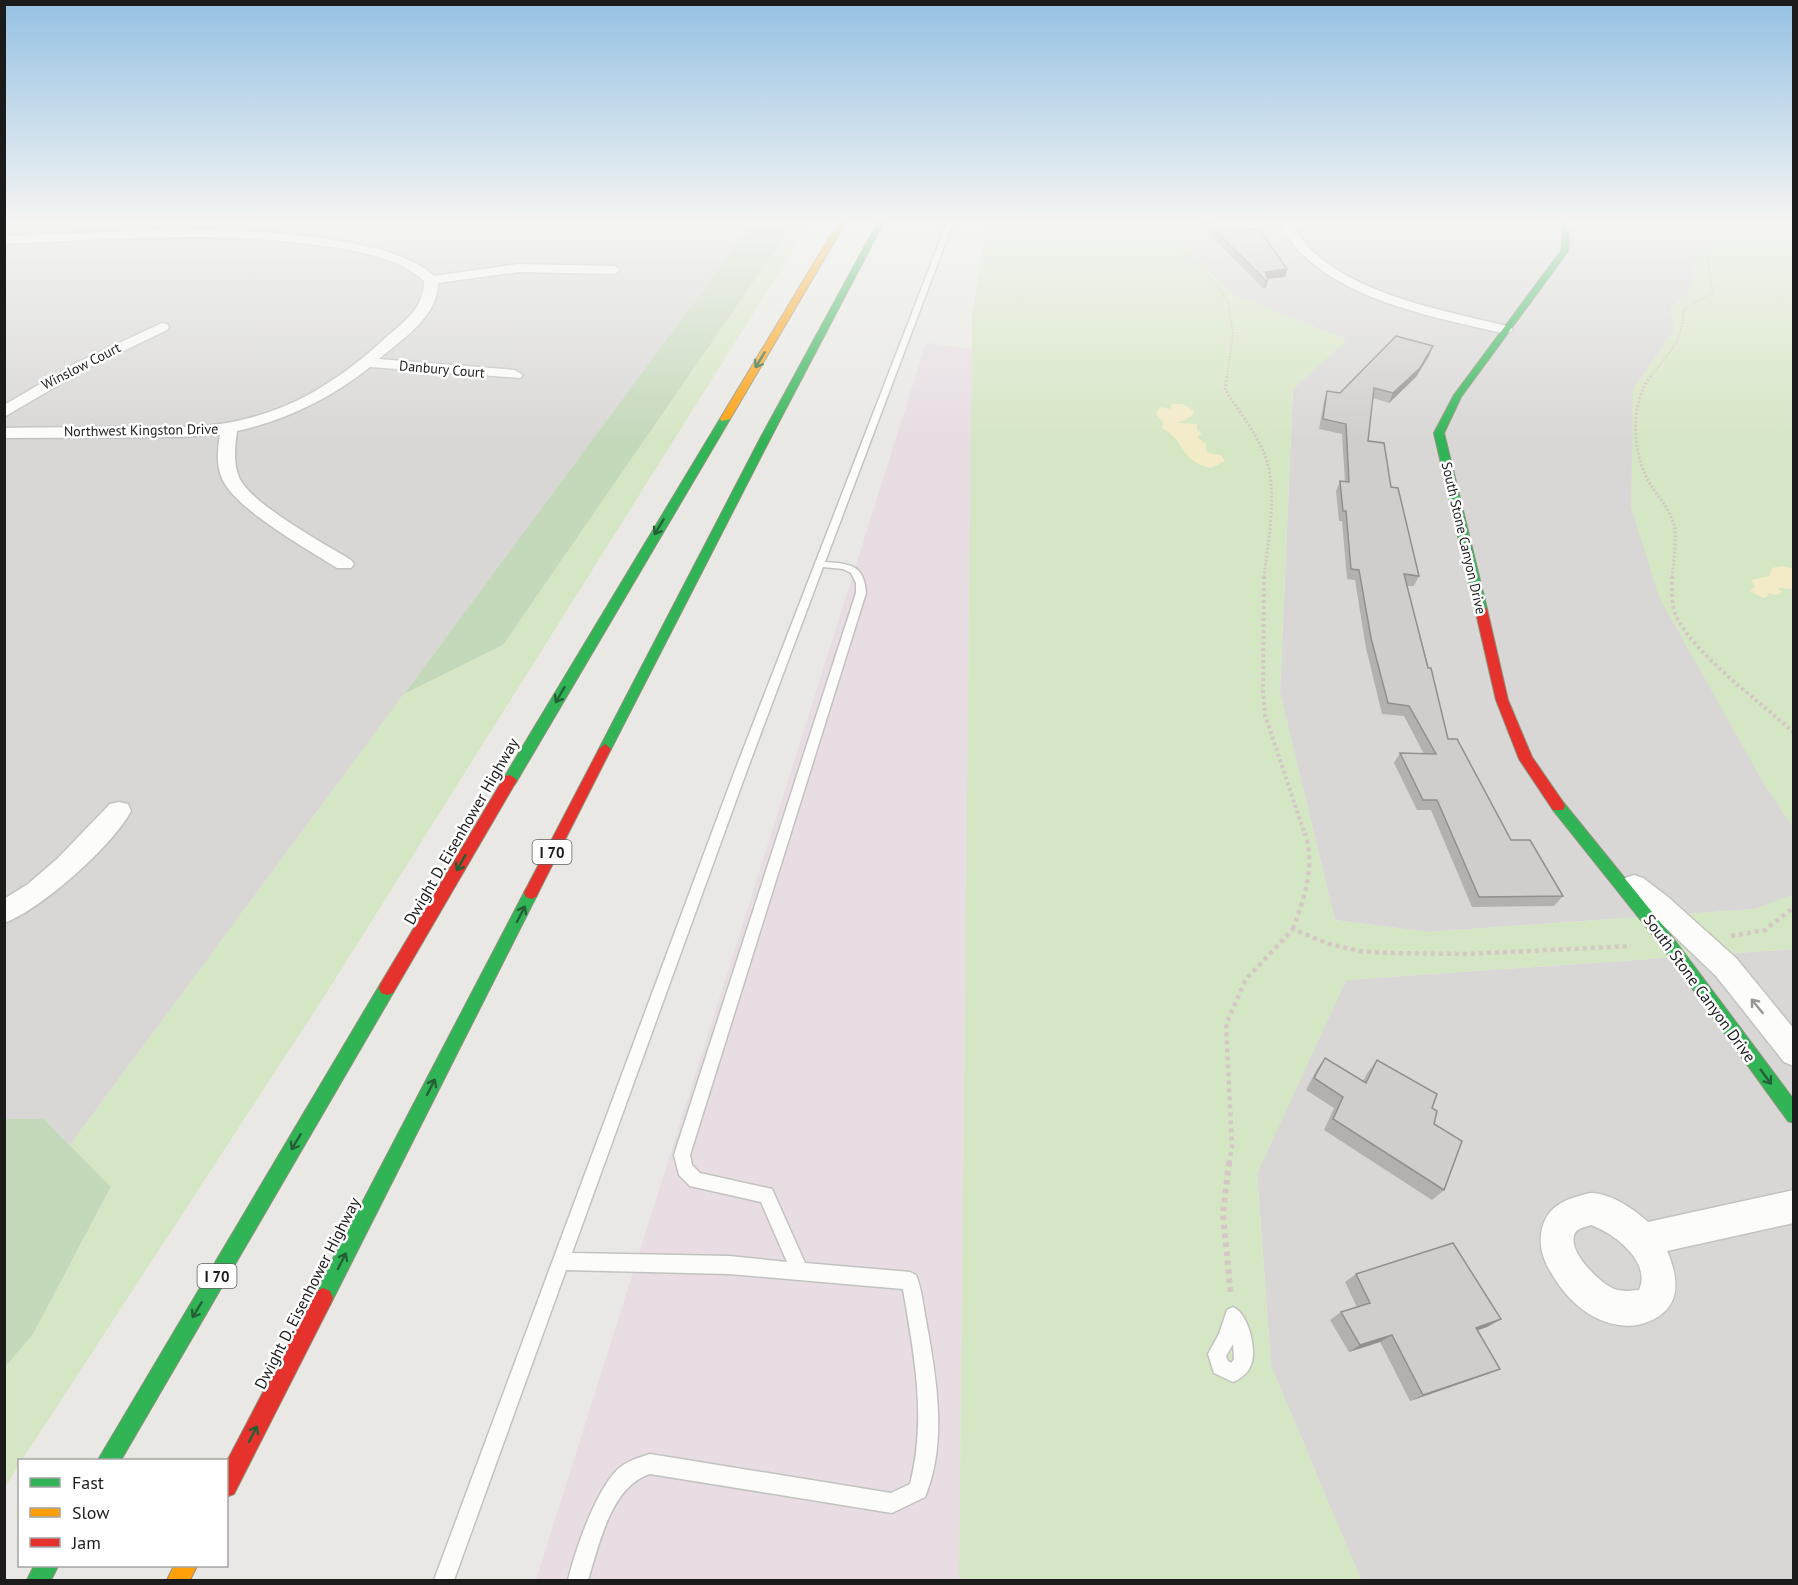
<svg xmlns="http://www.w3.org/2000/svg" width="1798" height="1585" font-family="'PT Sans',sans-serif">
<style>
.residential{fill:#d8d7d5}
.industrial{fill:#e7dde3}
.grass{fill:#d5e6c4}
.forest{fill:#c4d8ba}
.sand{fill:#f3ebc8}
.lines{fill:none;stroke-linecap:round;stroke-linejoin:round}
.lane-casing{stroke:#c2c2c0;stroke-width:3}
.street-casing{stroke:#c2c2c0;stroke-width:3}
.fast-casing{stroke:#90927e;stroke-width:2}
.slow-casing{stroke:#90927e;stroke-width:2}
.jam-casing{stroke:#90927e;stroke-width:2}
.path-far4{stroke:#d5c7c5;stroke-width:2;stroke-dasharray:1.5 1.5;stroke-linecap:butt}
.path-far3{stroke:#d5c7c5;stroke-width:3;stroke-dasharray:2 2;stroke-linecap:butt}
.path-far2{stroke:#d5c7c5;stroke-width:4;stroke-dasharray:3 3;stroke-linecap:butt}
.path-far1{stroke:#d5c7c5;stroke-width:4.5;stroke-dasharray:4 4;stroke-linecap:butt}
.path{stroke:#d5c7c5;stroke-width:6;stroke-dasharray:4.5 4.5;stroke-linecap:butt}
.lane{fill:#fcfcfb;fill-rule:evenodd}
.street{fill:#fcfcfb;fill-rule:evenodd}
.fast{fill:#30b455;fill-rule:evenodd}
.slow{fill:#ff9f0a;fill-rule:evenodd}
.jam{fill:#e5322d;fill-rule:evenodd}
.wall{fill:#b3b1af}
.shaded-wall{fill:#92908e}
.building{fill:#d0cecb;stroke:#92908e;stroke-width:1.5}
.oneway{stroke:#246035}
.oneway2{stroke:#979796}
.labels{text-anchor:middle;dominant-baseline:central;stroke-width:5;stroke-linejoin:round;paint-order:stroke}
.far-street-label{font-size:14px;fill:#1b1b1b;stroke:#fff}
.shield{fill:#fff;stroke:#5f5f5f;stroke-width:1.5}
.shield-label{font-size:15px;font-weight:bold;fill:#1b1b1b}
.street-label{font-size:16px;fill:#1b1b1b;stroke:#fff}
</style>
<rect width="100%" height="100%" fill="#e9e8e4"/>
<path class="residential" d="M5 220H755L70 1145 44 1119H5Z
M1172 220H1703L1690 292 1671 307 1674 330 1633 390 1764 784 1793 827V895L1755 909 1428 932 1335 920 1280 693 1293 389 1346 340 1230 293 1196 258Z
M1793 949V1580H1361L1271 1366 1257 1173 1346 980Z"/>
<path class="industrial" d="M926 343 972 349 959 1580H536Z"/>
<path class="grass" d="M796 220H812L327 992 22 1460H20L19 1464 5 1488V1367L33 1334 111 1188 70 1145 404 694 503 645Z
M987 220H1172L1196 258 1230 293 1347 340 1293 389 1280 692 1335 920 1428 932 1755 909 1793 895V949L1346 980 1257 1174 1271 1366 1361 1580H959L972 318Z
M1703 220H1793V827L1764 784 1659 597 1631 507 1633 390 1674 330 1671 307 1690 292Z"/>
<path class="forest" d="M755 220H796L503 645 404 694Z
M5 1119H44L111 1187 33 1334 5 1367Z"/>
<path class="sand" d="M1171 404H1182L1194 411 1192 416 1177 423 1197 424V430L1202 434 1197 437 1206 444V450L1208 453 1221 455 1225 461 1211 468C1177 460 1188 442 1162 428L1163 422 1156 414 1160 407 1171 409Z
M1783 566 1793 569V589L1778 588 1782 592 1778 595 1768 593V596L1763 598 1750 591 1755 586 1751 580 1769 576 1772 568Z"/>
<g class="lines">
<g class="lane-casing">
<path id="lane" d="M948 220H954L825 562C850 564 864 564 866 593L690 1155 692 1165 700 1173 772 1189 805 1263 910 1272 916 1275C922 1289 923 1305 926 1320 936 1376 948 1442 925 1497L892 1513 650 1474C611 1486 599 1545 588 1580H568C575 1551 595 1492 617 1470 626 1461 638 1458 650 1454L891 1493 910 1484C927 1418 914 1354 903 1289L729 1274 566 1270 454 1580H434L734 773ZM823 567 843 569 851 573 856 583V593L674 1155 679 1175 690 1186 761 1202 787 1262 729 1256 572 1253 746 773Z
M1233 1307C1249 1314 1258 1352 1250 1367 1247 1374 1240 1379 1233 1382L1214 1373 1208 1354 1219 1334 1227 1310ZM1233 1344 1234 1359 1231 1363 1228 1361 1226 1356Z"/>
</g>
<g class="street-casing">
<path id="street" d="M1287 222 1291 223C1296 231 1301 239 1307 246 1355 296 1447 311 1511 327L1513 330 1506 334C1439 318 1350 303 1300 252 1292 245 1287 234 1281 226Z
M156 230C222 229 384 230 434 276L518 264 614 266 620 270 614 274 518 272 438 283C438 317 402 339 379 359L515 370 523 375 520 378 370 367C330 399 286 420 237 431 235 446 233 463 239 477 249 503 325 544 351 560L354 564 351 568H337C308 549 232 508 221 476 216 462 218 448 220 434L182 437 4 438V428C47 427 89 427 132 427 170 427 208 429 245 419 297 407 343 377 382 341 402 323 424 310 424 281 401 259 362 252 331 247 223 230 114 239 4 244V236Z
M162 323 167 324 169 327 167 330 86 369 4 417V405L76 363Z
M119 802 128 804 131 811C113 845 41 910 4 923V899L28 884 57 859 110 804Z
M1634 875 1643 878 1668 897 1736 958 1794 1029V1066L1784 1062 1716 976 1650 913 1625 894 1621 886 1625 878Z
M1794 1190V1223L1667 1251C1679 1279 1682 1307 1650 1321 1641 1325 1630 1327 1619 1325 1590 1321 1566 1299 1552 1274 1545 1264 1539 1248 1541 1235 1544 1212 1557 1202 1579 1196 1583 1195 1588 1193 1592 1193 1612 1194 1634 1209 1648 1222ZM1591 1225C1614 1233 1652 1262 1639 1290 1631 1291 1620 1292 1612 1288 1598 1281 1566 1250 1575 1233 1578 1228 1585 1227 1591 1225Z"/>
</g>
<g class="fast-casing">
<path id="fast" d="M879 220H885L771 437 611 749 605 754 600 752 599 749 761 437Z
M1560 220H1566L1569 236 1568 251 1461 397 1444 433 1487 609 1481 613 1475 609 1434 433 1454 395 1561 251 1563 236Z
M725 416 730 419 515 784H505L503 780 505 776 720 419Z
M1558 801 1563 802 1673 938 1794 1100V1123L1788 1121 1663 948 1553 810 1551 806 1553 802Z
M531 887 536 889 538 893 330 1305 323 1308 316 1305 313 1298 316 1291 526 889Z
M387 981 393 983 395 988 393 993 121 1460H98L381 983Z
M34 1566H58L51 1580H27Z"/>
</g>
<g class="slow-casing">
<path id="slow" d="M840 220H847L730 419 722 421 720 419Z
M174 1566H197L190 1580H167Z"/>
</g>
<g class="jam-casing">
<path id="jam" d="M1481 605 1487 609 1508 700 1532 757 1563 802 1565 806 1563 810H1553L1519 759 1496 700 1475 609Z
M605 744 611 749 536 897 531 899 526 897 524 893 526 889 599 749Z
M510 775 517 780 393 993 387 995 381 993 379 988 381 983 505 776Z
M323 1288 330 1291 333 1298 330 1305 234 1494 226 1497V1463L316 1291Z"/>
</g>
<path class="path-far4" d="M1164 220 1187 254 1216 284 1228 301 1233 334 1227 377
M1650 377C1670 352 1682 343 1684 309L1713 293C1707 265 1707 248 1716 220"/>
<path class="path-far3" d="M1227 376 1225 390C1238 410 1255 431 1264 453 1279 488 1268 541 1264 578
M1651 376C1631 401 1632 446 1645 474 1652 491 1668 505 1673 522 1678 534 1673 564 1672 578"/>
<path class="path-far2" d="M1264 576 1263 692 1265 715 1305 835
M1672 576C1672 589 1671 606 1677 618 1700 660 1759 700 1794 733"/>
<path class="path-far1" d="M1293 929C1304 898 1316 866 1305 833
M1731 936 1765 930 1794 907
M1229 1164 1232 1147 1226 1024 1246 979 1293 929 1329 944 1359 951 1387 953 1467 954 1631 946"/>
<path class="path" d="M1229 1162 1223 1215 1231 1296"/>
<use href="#lane" class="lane"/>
<use href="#street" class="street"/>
<use href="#fast" class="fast"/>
<use href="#slow" class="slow"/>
<use href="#jam" class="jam"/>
</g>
<path class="wall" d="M1195 220H1240L1245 229 1287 269 1285 277 1268 279 1266 287 1264 289Z
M1498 220H1524L1523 224Z
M1429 356 1416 377 1389 403 1373 398 1368 441 1391 487 1419 576 1414 586H1407L1448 739 1511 840 1563 896 1554 906 1472 907 1431 810H1417L1394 763 1400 753 1424 754 1404 716 1382 714 1366 648 1355 580 1347 579 1342 521H1339L1336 491 1340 481 1345 482 1342 434 1319 429 1324 401 1327 391 1340 393Z
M1325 1058 1363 1081 1368 1072 1377 1060 1432 1108 1444 1190 1432 1200 1324 1130 1334 1108 1306 1090 1317 1069Z
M1356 1274 1501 1319 1487 1327 1478 1330 1500 1369 1485 1375 1410 1401 1380 1342 1349 1352 1330 1320 1341 1312 1357 1307 1345 1282Z"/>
<path class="shaded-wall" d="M1287 269 1285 277 1268 279 1266 287 1264 289 1266 281 1265 272Z
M1433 346 1429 356 1416 377 1389 403 1393 393Z
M1501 1319 1487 1327 1463 1335 1476 1328Z
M1392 1335 1380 1342 1349 1352 1360 1345Z
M1500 1369 1485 1375 1410 1401 1423 1395Z"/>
<path class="building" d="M1205 220H1240L1245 229H1259L1287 269 1265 272 1268 279 1266 281Z
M1396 336 1433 346 1420 368 1393 393 1374 388 1368 441 1384 443 1391 487 1398 488 1419 576 1404 574 1428 668H1431L1448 739H1457L1511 840H1530L1563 896 1479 897 1437 800H1423L1400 753 1436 754 1409 706 1388 703 1371 638 1359 570 1351 569 1346 511H1343L1340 481 1349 482 1346 424 1323 419 1327 391 1340 393Z
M1325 1058 1366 1083 1377 1060 1437 1094 1432 1108 1437 1111 1434 1124 1462 1141 1444 1190 1333 1119 1343 1097 1314 1078Z
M1453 1243 1501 1319 1476 1328 1500 1369 1423 1395 1392 1335 1360 1345 1341 1312 1370 1303 1356 1274Z"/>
<defs><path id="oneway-shaft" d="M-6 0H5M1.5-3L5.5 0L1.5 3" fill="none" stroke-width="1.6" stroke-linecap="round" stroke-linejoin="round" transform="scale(1.5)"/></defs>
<g class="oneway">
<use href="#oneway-shaft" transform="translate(760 360) rotate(121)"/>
<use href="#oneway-shaft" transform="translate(659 527) rotate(121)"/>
<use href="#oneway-shaft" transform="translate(560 695) rotate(120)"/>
<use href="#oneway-shaft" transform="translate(461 863) rotate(120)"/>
<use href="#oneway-shaft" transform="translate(521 914) rotate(-63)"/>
<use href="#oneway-shaft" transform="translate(1766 1077) rotate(54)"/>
<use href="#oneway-shaft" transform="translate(431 1087) rotate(-63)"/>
<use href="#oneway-shaft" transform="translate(296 1142) rotate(121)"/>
<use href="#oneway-shaft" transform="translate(342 1261) rotate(-63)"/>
<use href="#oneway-shaft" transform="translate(197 1310) rotate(121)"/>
<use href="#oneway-shaft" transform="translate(253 1434) rotate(-63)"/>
</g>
<use class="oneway2" href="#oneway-shaft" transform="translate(1757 1006) rotate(-129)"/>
<linearGradient id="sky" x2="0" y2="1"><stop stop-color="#95c1e3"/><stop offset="0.5" stop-color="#f5f5f3"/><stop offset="1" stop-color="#f5f5f3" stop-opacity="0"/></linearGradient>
<rect width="1798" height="442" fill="url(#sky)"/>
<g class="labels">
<g class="far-street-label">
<text transform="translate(81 366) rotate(-27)">Winslow Court</text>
<text transform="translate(442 369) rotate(5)">Danbury Court</text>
<text transform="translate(141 430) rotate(-1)">Northwest Kingston Drive</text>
<text transform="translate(1464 538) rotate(77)">South Stone Canyon Drive</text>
</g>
<g class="shield">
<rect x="532.5" y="840" width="39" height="24" rx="4.5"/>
<rect x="197.5" y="1264" width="39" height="24" rx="4.5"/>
</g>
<g class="shield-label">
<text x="552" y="852">I 70</text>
<text x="217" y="1276">I 70</text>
</g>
<g class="street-label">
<text transform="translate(461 831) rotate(-60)">Dwight D. Eisenhower Highway</text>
<text transform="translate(1700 988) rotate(54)">South Stone Canyon Drive</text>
<text transform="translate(307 1293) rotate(-63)">Dwight D. Eisenhower Highway</text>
</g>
</g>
<rect width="1798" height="1585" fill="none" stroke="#1b1b1b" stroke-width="12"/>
<rect x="18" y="1459" width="210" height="108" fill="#ffffff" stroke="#a4a4a4" stroke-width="1.5"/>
<rect x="30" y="1478" width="30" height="9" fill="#30b455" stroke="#a4a4a4" stroke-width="1.5"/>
<text x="72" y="1489" font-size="18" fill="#1b1b1b">Fast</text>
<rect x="30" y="1508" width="30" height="9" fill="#ff9f0a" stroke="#a4a4a4" stroke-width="1.5"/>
<text x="72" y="1519" font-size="18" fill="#1b1b1b">Slow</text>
<rect x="30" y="1538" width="30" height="9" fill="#e5322d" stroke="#a4a4a4" stroke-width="1.5"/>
<text x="72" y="1549" font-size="18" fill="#1b1b1b">Jam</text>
</svg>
